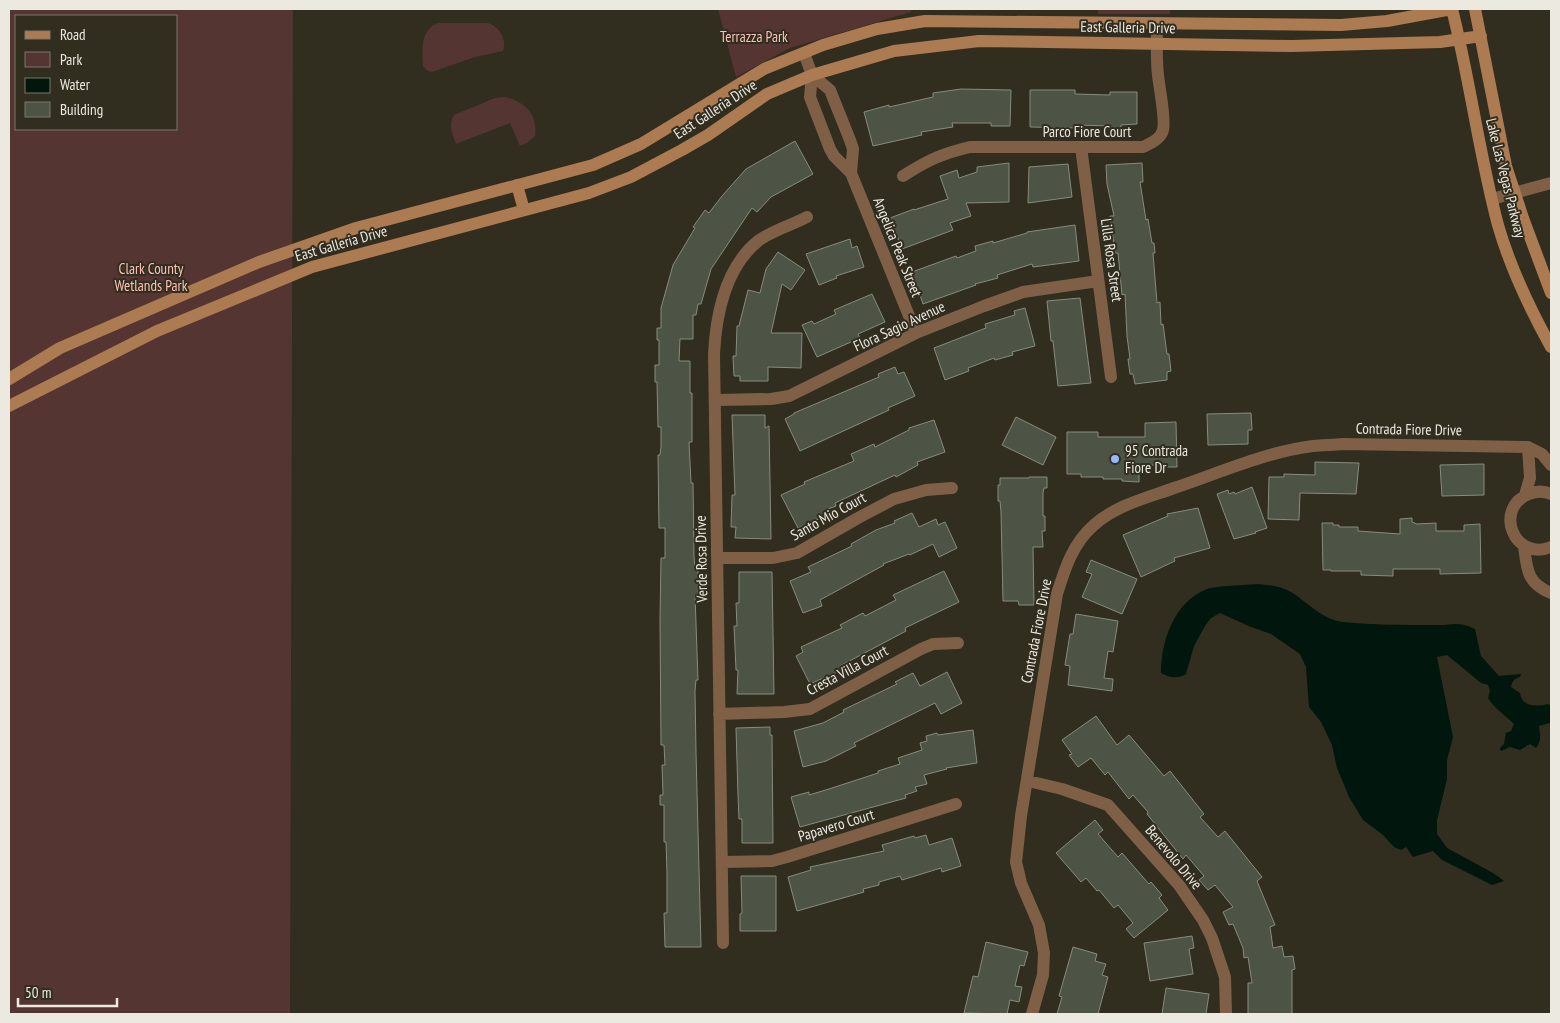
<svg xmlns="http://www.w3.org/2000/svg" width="1560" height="1023" font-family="'PT Sans Narrow',sans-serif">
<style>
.green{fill:#553532;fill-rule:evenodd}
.water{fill:#01170d}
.building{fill:#4d5446;stroke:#858d7e}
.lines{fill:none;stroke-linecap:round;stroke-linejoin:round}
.street{stroke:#7f6046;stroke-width:12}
.secondary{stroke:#ac7b52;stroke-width:12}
.poi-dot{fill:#99b5fd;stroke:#312d1f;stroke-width:2}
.labels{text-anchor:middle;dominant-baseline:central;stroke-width:4;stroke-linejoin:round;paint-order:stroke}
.street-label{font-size:15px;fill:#ebe9e0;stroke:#312d1f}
.park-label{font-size:15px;fill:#ffc0b9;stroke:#312d1f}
.poi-label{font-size:15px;fill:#ebe9e0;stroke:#312d1f;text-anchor:start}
</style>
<rect width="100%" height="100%" fill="#312d1f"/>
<path class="green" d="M9 9H293L290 1014H9ZM16 16H176V129H16Z
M718 9H911V12L790 48 736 77Z
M1098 9H1170V14H1098Z
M438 23H488C500 27 507 40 503 51L475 57 432 72 428 71 423 66C422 51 420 30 438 23Z
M505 97C525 102 538 114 535 136L527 143 520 146 510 123 456 144C452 133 448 125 454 115L495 98Z"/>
<path class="water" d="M1258 584C1269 585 1280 586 1291 592 1307 602 1323 620 1343 622 1373 625 1404 625 1435 625 1453 626 1456 620 1475 629L1481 656 1499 676 1521 674 1520 677C1515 678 1512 681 1511 687L1520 693C1522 707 1536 707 1548 704L1550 705 1551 715 1550 723 1539 726C1540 734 1542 741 1536 748L1530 744 1520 750 1510 747 1501 751 1500 748 1504 744 1506 733 1511 731 1514 724C1505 715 1495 709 1488 698L1490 691 1488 685 1481 683 1447 655 1437 657 1453 737 1447 760V779L1437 820V834L1447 848 1493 873 1504 881 1492 885 1442 860 1433 851 1413 857 1406 847 1401 850 1394 847 1383 835 1363 820 1349 797 1337 768 1332 745 1321 722 1309 707 1306 667 1300 654 1271 634 1251 627 1220 613 1211 618 1205 626 1194 646 1186 674C1177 679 1170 678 1161 673 1161 641 1174 602 1207 589 1215 586 1247 585 1258 584Z"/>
<path class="building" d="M961 89 1011 90 1010 126H991V123H952L953 127 921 132 922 135 873 146 864 112 889 105V107L933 97V93Z
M1030 90H1075V94L1110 95V92H1137V124L1121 125V129H1111V126L1076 125V128L1030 127Z
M795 141 813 174 771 197 757 212 752 208 711 269 701 304H698L696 315H693V339H680L679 361H690V393H692V442H689L691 483H693L694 557 695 568H698V595H695L698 680H696L695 691 696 752 701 947H665L664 913H667V873L666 842H664V805H660V795H663L662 765H665L664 745H661L660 619 661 558H665V528H659L658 455H660L661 447V427H658L657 382H655V365H659V340H657V328H661V308L673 265 695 228 693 227 705 210 709 213 722 196 746 169Z
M1009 163V202L966 203 971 216 950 223 953 230 902 249 890 218 914 209V210L948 199 940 176 957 170 959 178 977 172V167Z
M1142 163 1143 182H1140L1146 220 1148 219 1152 243H1154L1155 253H1153L1157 303 1160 302 1161 325 1163 324 1167 354H1169L1171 371 1167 372V380L1135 384 1133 374H1130L1128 359H1130L1127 336 1125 294 1122 295 1118 253H1115L1110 216H1114L1107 184 1106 165Z
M1068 164 1072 197 1028 203 1029 167Z
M1075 225 1079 261 1033 267 1032 264 997 275 998 278 975 284 976 285 923 304 912 272 956 256 957 258 976 251 975 246 993 241V243L1027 233V232Z
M850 239 852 248 857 246 864 267 836 276 837 278 819 285 806 254Z
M778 252 805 270 791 290 782 284 771 333H802L801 368 768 367V381H740V376H734L733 356H736L737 326H739L748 290 760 293 766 269Z
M872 294 885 322 858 334 860 338 817 357 802 325 812 321 814 324 836 314 834 310Z
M1080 298 1091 383 1058 386 1053 341H1051L1047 301Z
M1025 308 1035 346 1012 352 1013 355 995 360 994 358 968 368 969 371 945 380 934 348 986 328 985 324 1015 315 1014 311Z
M895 367 898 374 904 372 915 396 888 408 889 410 800 451 785 419 794 414V413L879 377 878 374Z
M1251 413 1252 430H1248V444L1208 445 1207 414Z
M732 415H765V428L769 426 771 539 735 538 736 527H731L732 495H735Z
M1016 417 1056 437 1043 465 1002 445Z
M934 420 945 452 917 462 918 465 896 477 895 475 835 503 836 506 828 509 830 514 798 528 781 495 805 484 804 482 854 461 851 454 874 444 875 447 909 430V428Z
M1176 422 1177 467H1161V465H1139V482L1122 481V479H1103V477H1081V474H1067V432H1098V437H1145V423Z
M1315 462 1359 463 1356 494 1300 493 1299 520 1268 519 1269 477H1284V474L1315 475Z
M1484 464V495L1442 496 1440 465Z
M1029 477H1047V488H1044L1043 493V516H1045V531H1042L1043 547H1033L1034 605H1019L1018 601H1003L1001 512 1000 501H998V485H1000V478H1029Z
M1252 487 1267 528 1255 532 1256 533 1234 539 1217 494 1228 490 1229 494 1234 492 1235 494Z
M1198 508 1210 548 1174 558 1175 561 1141 577 1123 535 1168 516 1167 514Z
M912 513 919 527 936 519 938 525 945 522 957 548 939 557 933 544 910 555 909 554 883 564 884 565 820 600 822 606 803 613 790 581 811 572 808 567 852 546 851 544 876 530 895 523 894 521Z
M1412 518V522L1417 524 1436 523V531H1464V525L1480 524 1481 573 1440 574V569H1393V576L1361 575V571H1331V570H1323L1322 523H1333V525H1339V527H1358V531L1400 534V519Z
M1091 560 1137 579 1122 614 1082 597 1092 574 1086 572Z
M944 571 959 602 905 628 906 631 840 666 842 670 810 684 796 656 803 652 801 647 842 628 840 625 863 613 865 616 896 600 893 595Z
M739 572H772L774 694H737L738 670H736L734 626H737L736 603H739Z
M1076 614 1118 621 1113 652 1108 651 1104 678 1113 679 1112 691 1068 685 1070 666 1065 665 1070 634H1073Z
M947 672 962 703 941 714 935 703 854 743 856 746 826 761 803 767 794 731 823 723 844 712 843 710 897 684 895 682 913 673 920 686Z
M1096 716 1117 745 1129 735 1164 776 1170 771 1204 814 1200 817 1218 837 1225 831 1262 877 1257 881 1275 925 1270 927 1273 948 1282 946 1284 957 1293 956 1295 969 1292 970V1014H1248V983H1252L1248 957 1244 958 1243 948 1233 924 1229 925 1223 912 1233 907 1215 885 1208 890 1199 880 1204 876 1186 855 1183 859 1147 814 1148 812 1133 795 1129 799 1108 772 1105 775 1091 758 1078 767 1069 755 1072 754 1062 740Z
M770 727V735H772L773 843H742V819H739L738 795 736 728Z
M973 730 977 763 946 768 947 769 924 775 927 784 915 787 917 791 905 795 906 798 800 827 791 797 809 792V795L829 789 878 773V771L900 764 898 758 922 750 920 743 927 741 926 736 937 733 938 735Z
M1095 820 1103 830 1098 834 1118 857 1122 853 1149 884 1151 882 1162 895 1159 898 1168 910 1134 938 1126 929 1133 923 1118 905 1114 908 1099 890 1097 891 1086 878 1081 882 1056 853Z
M926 835 929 845 952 838 961 866 942 872 941 868 902 880 900 876 879 882V885L863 889 864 892 797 911 788 877 811 870 810 867 884 851 882 845 914 836 915 838Z
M741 876H776V931H740V914L742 913Z
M1192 936 1194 948 1189 949 1193 974 1150 981 1144 943Z
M986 942 1028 952 1024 966 1020 965 1015 986 1022 987 1019 1002 1010 1000 1007 1014 964 1013 973 976 978 977Z
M1073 947 1097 954 1095 961 1106 964 1102 975 1108 977 1098 1014H1057L1062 997 1059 996Z
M1166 988 1209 994 1206 1014H1162Z"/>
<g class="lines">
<path class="street" d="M804 53 812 75 810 97 830 149 834 156 851 173 916 333
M812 75 830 90 850 140 853 149 851 173
M1081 147 1111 377
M903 176C928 160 941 154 970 147H1143C1151 143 1161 139 1163 130 1166 119 1159 87 1158 75 1156 58 1157 40 1157 23
M1492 199 1551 183
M715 400 771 399 789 396 916 333 984 306 1023 292 1098 281
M1551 494C1544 491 1536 491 1529 494 1493 508 1514 562 1551 547
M1525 495 1530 478 1528 447
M1524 546C1527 570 1527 583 1551 593
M717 558H773L797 553 858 518 894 499 926 490 952 488
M719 714 784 712 810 709 921 649 933 644 958 643
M1028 781 1062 789 1108 805 1179 885 1203 920 1212 938 1225 977 1226 1014
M722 862 772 861 787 857 956 804
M723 943 714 354C716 314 725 268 758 241 769 232 794 224 807 217
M1032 1014 1043 975 1044 953 1039 925 1021 883 1016 862 1021 816 1057 594C1065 568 1073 543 1094 525 1116 505 1147 498 1174 488 1219 473 1265 452 1313 446 1323 445 1333 445 1343 444L1528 447 1542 454 1551 465"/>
<path class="secondary" d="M1452 9C1470 80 1479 154 1498 225 1510 267 1530 309 1551 347
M1475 9 1506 166 1523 218 1551 293
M517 185 524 210
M9 379 60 348 259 262 356 228 593 165 641 144 764 69 823 45 877 29 925 21 1341 25 1387 21 1452 9
M9 406 157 331 312 267 589 193 631 177 682 150 708 135 767 94 812 75 894 51 979 41 1292 46 1440 42 1481 36"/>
</g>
<circle class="poi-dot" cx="1115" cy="459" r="5"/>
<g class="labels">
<g class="street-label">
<text transform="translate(1128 27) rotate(1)">East Galleria Drive</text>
<text transform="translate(715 109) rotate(-33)">East Galleria Drive</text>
<text x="1087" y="131">Parco Fiore Court</text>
<text transform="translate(1506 178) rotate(76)">Lake Las Vegas Parkway</text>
<text transform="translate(341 243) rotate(-16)">East Galleria Drive</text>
<text transform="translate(898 247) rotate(68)">Angelica Peak Street</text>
<text transform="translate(1112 260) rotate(82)">Lilla Rosa Street</text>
<text transform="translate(899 326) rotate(-25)">Flora Sagio Avenue</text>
<text transform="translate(1409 429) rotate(1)">Contrada Fiore Drive</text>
<text transform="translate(828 516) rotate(-29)">Santo Mio Court</text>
<text transform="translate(701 559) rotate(-91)">Verde Rosa Drive</text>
<text transform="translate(1036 631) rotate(-79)">Contrada Fiore Drive</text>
<text transform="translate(847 670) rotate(-28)">Cresta Villa Court</text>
<text transform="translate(836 825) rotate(-17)">Papavero Court</text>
<text transform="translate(1174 857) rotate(50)">Benevolo Drive</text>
</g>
<g class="park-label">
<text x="754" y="36">Terrazza Park</text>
<text x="151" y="268">Clark County<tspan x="151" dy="17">Wetlands Park</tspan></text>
</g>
<g class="poi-label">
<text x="1125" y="450">95 Contrada<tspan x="1125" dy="17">Fiore Dr</tspan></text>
</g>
</g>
<rect width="1560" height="1023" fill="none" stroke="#ebe9e0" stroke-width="20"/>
<rect x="15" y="15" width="162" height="115" fill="#312d1f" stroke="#7b786c"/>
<rect x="25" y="31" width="25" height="8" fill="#ac7b52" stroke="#7b786c"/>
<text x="60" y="40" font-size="15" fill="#ebe9e0">Road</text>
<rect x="25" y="52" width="25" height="15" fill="#553532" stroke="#7b786c"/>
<text x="60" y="65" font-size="15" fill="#ebe9e0">Park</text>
<rect x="25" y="78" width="25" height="15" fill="#01170d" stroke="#7b786c"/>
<text x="60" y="90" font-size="15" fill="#ebe9e0">Water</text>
<rect x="25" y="102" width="25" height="15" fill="#4d5446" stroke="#7b786c"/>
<text x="60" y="115" font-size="15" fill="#ebe9e0">Building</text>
<path d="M18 998v8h99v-8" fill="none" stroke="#ebe9e0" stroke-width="2.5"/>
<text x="25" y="998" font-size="15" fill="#ebe9e0" stroke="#312d1f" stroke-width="4" paint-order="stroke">50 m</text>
</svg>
